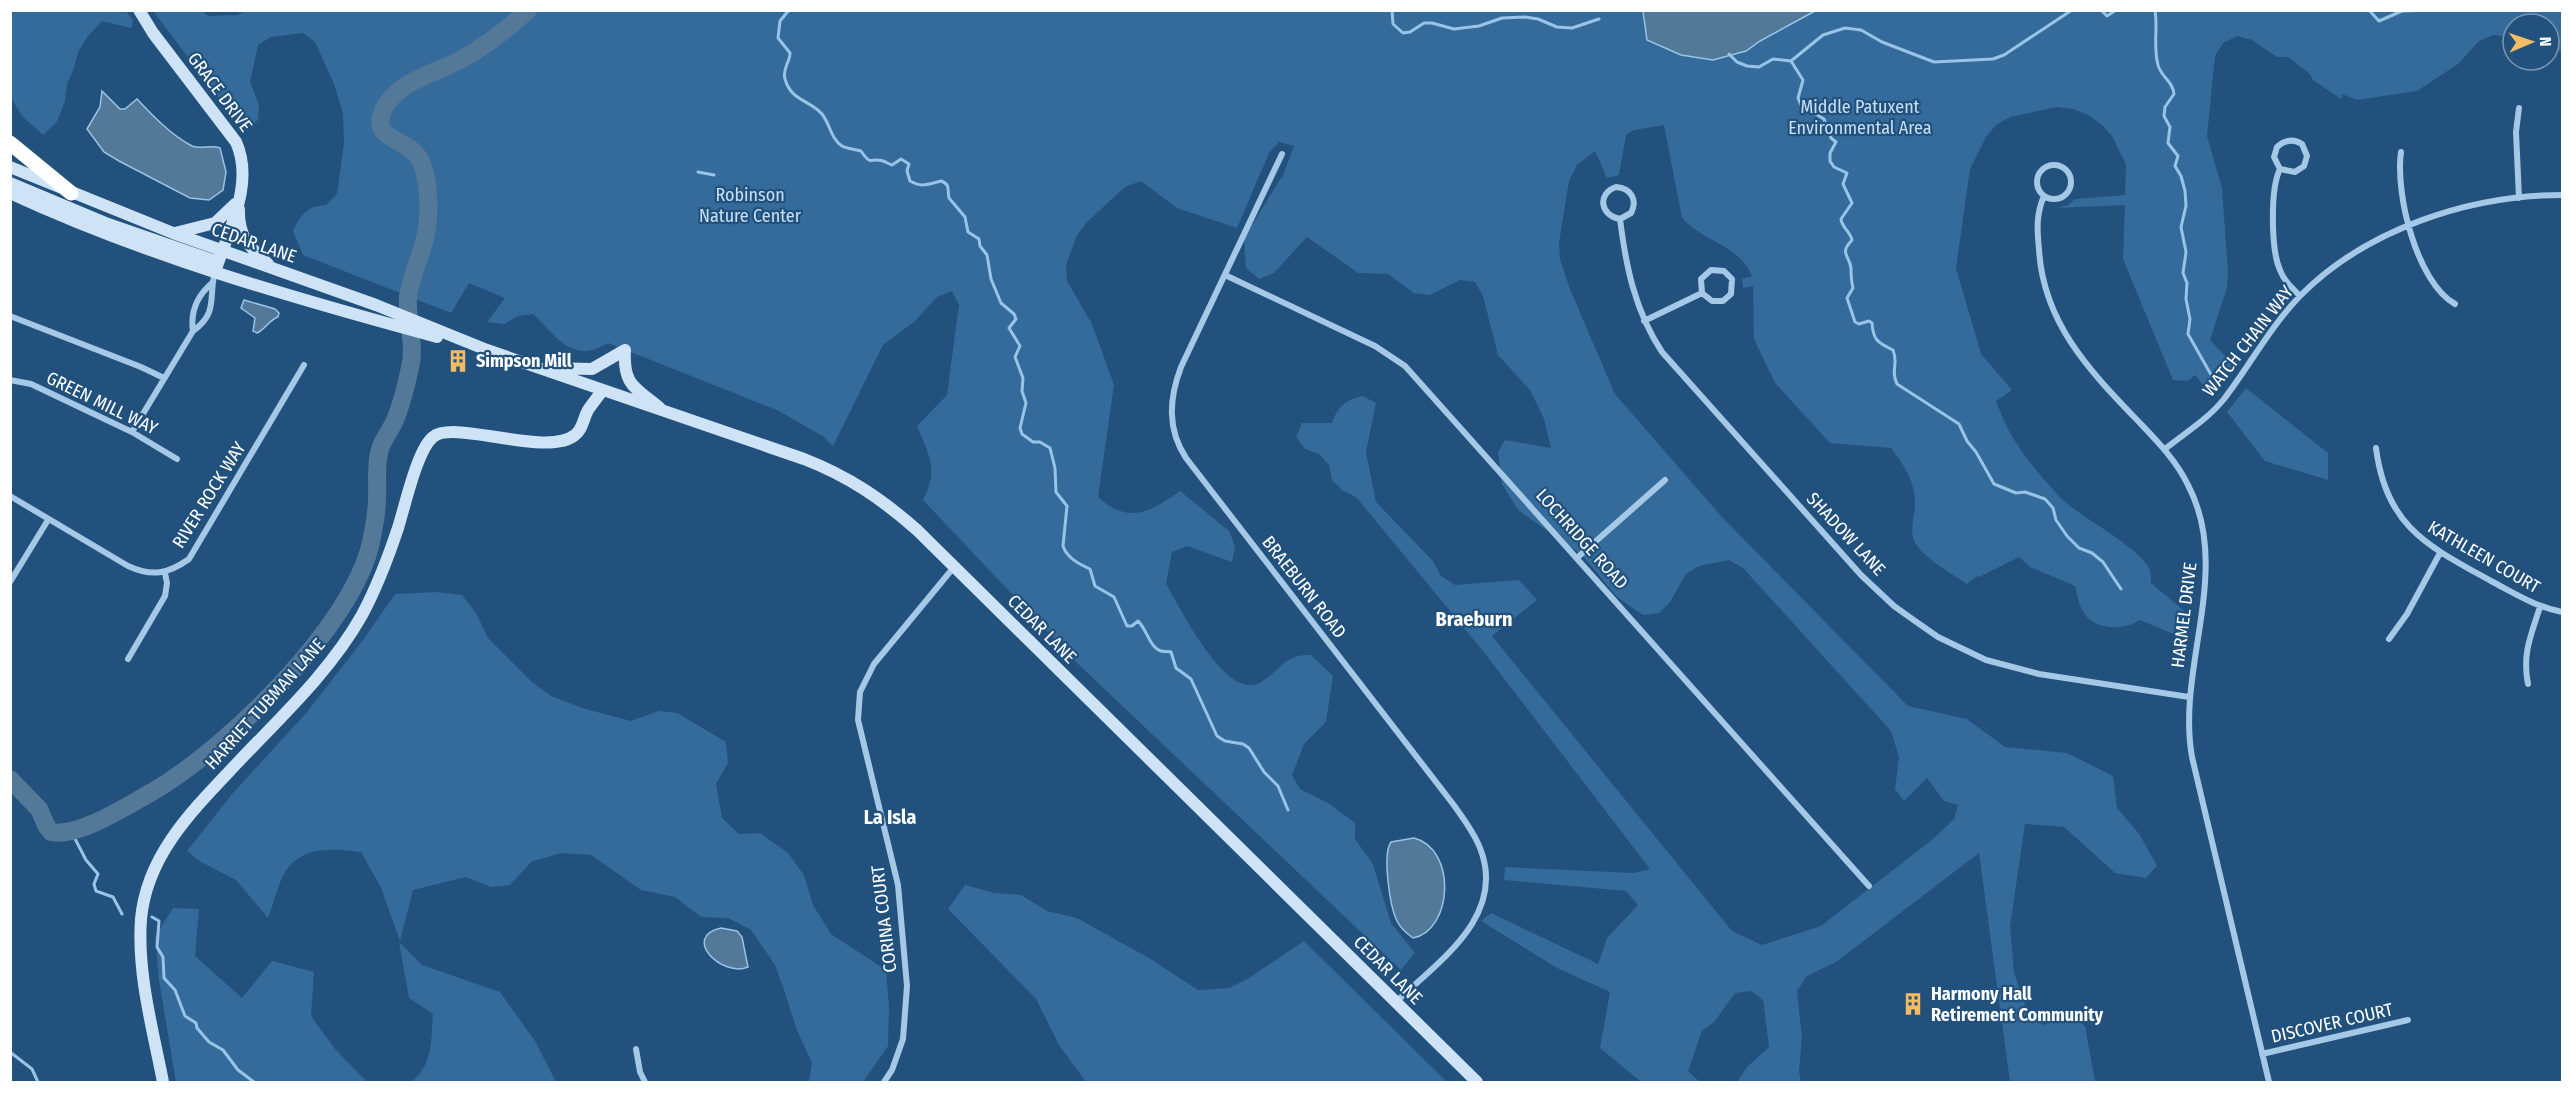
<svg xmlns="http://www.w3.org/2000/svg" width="2573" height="1093" font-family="'Fira Sans Condensed',sans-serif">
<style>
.green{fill:#346b9a}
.water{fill:#547898;stroke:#98c4e7;stroke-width:1.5}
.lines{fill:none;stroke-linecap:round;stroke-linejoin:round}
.stream{stroke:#98c4e7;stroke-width:3}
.river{stroke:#547898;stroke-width:18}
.street{stroke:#a4c8e6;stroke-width:6}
.secondary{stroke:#cee3f5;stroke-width:12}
.highway{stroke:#fff;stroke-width:15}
.labels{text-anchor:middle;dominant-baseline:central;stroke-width:4.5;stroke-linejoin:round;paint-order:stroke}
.street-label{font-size:18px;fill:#fff;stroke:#21517c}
.park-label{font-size:18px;fill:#c7e0f5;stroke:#21517c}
.poi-label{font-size:18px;font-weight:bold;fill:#fff;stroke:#21517c;text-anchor:start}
.neighbourhood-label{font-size:20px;font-weight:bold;fill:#fff;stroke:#21517c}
</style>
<rect width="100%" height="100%" fill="#21517c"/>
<path class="green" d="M246 10H2562V52L2549 44V24H2513V37L2493 35 2479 41 2458 64 2417 91 2357 100 2342 94 2341 99 2313 80 2310 74 2288 57H2277L2252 40 2237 36 2223 43 2215 56 2207 136 2222 188 2228 272 2227 288 2210 340 2234 365 2211 395 2195 375 2188 381 2173 380 2123 259 2125 205 2057 208 2068 205 2075 199 2125 195 2126 165 2112 136 2101 124 2088 115 2073 109 2057 107 2010 117 1996 125 1986 137 1970 169 1956 268 1981 354 2012 390 1996 401C2009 439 2032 467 2060 497 2080 518 2138 545 2150 570 2151 573 2151 579 2151 583L2189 615 2185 639 2140 620C2125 630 2095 631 2084 613 2079 606 2077 595 2075 586L2030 567 2019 557 1979 577 1977 576 1967 584C1951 573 1930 562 1918 547 1907 534 1915 518 1915 503 1915 481 1903 464 1891 448L1830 443 1775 383 1754 339 1753 286 1743 288 1742 279 1752 276C1737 243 1705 243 1682 218L1664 125 1634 130 1626 135 1619 175 1607 178 1595 151 1577 165 1569 181 1559 243 1560 259 1570 289 1615 394 1721 516 1908 706 1967 719 2005 747 2067 753 2113 776 2117 808 2140 835 2157 866 2146 878 2115 873 2064 827 2025 824 2010 926 2014 973 2030 1019 2045 1025C2062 1012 2068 1013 2085 1026L2095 1082H2010L1979 853 1836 962 1807 976 1797 991 1802 1038 1799 1071 1801 1082H1737L1747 1067 1769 1047 1763 1000 1751 991 1735 993 1715 1021 1702 1031 1688 1071 1700 1082H1641L1600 1048 1610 992 1557 968 1481 921 1491 913 1598 964 1607 938 1638 905 1626 891 1504 880 1505 867 1634 873 1650 869 1483 651 1356 497 1342 490 1332 480 1329 465 1319 454 1305 449 1296 437 1302 423H1332C1338 406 1345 400 1363 396L1376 403 1366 452 1376 502 1433 561 1441 576 1455 585 1519 580 1537 600 1492 636 1732 931 1762 945 1821 926 1933 839 1954 819 1958 805 1944 801 1927 778 1904 801 1895 789 1899 757 1891 731 1743 568 1729 560 1699 566 1686 574 1670 602 1659 613 1643 615 1617 597 1582 555 1518 510 1502 484 1498 452 1505 440 1551 448 1544 419 1530 390 1498 355 1483 296 1475 282 1460 280 1430 295 1414 293 1388 274 1358 273 1307 237 1274 273 1259 279 1246 268 1244 238 1284 173 1294 146 1279 142 1269 153 1237 228 1177 208 1141 181 1125 187 1087 222 1077 235 1066 265 1067 281 1092 324 1114 385 1098 497C1129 525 1150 512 1180 491L1229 531 1235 546 1232 562 1187 546 1172 552 1166 584C1180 607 1227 704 1261 682 1282 669 1284 654 1311 655L1333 676 1326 722 1304 744 1292 775 1300 789 1328 803 1355 823V839L1373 864 1391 923 1415 953 1401 970 1076 662 923 500C939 470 929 455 917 426L947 395 959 305 952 291 937 297 915 321 883 345 833 446 824 437 779 411 608 343C572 365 558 337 533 314L518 316 504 324 487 322 505 298 469 283 451 313 303 255 293 231C301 213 308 206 326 205L337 194 344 143 343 114 334 84 315 42 303 33 271 37 258 45 250 82 259 105 258 120 246 130 228 110 153 11H201L209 16 238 15Z
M10 11H126L133 20 131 28 102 21 88 36 78 52 74 68 67 84 65 101 57 122 43 135 22 116 11 98Z
M2246 388 2328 453V480L2265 461 2227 412Z
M435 592 462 595 476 613 488 638 533 683 551 696 582 708 631 721 659 711 677 713 726 742 728 763 716 784 722 818 739 834 760 833 788 853 804 875 813 905 831 934 886 970 889 1006 888 1046 863 1082H809L812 1063 797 1030 783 987 775 965 751 930 728 918 701 917 675 897 641 890 591 855 561 853 531 862 510 885 491 887 466 877 413 890 400 941 381 888 361 852C335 849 305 845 287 869 278 882 274 903 268 918L236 880 201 862 187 851 233 793 307 712 363 640 395 594Z
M965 885 994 893 1021 895 1047 911 1077 918 1149 958 1198 990 1229 988 1249 978 1304 941 1447 1082H1086L1059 1045 1036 999 948 909Z
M173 908 199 909 195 956 242 998 272 961 314 972 311 1016 335 1049 367 1082H176L159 980 155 937Z
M399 942 422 965 500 992 535 1041 556 1082H411C433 1066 431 1039 433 1014L409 998Z"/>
<path class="water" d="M1643 11V10L1815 11 1760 41 1746 51 1713 60 1681 55 1647 40Z
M102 91 120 109H125L137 99C153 116 171 135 192 146 202 150 211 144 220 148L226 172 223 190 209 200 190 198 119 161 104 152 87 129 100 107Z
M244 300 275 309 279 313 278 317C269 320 266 329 257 333L253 331 255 318 241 308Z
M1414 838C1457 849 1453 930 1413 938 1406 933 1401 929 1397 921 1390 907 1382 854 1391 842Z
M721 928 737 931 742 937 748 967C722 978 681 937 721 928Z"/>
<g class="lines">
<path class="stream" d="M789 10 780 21 778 38 790 53C790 63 782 68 785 79 791 101 810 100 822 114 830 124 831 139 842 146 847 149 855 149 861 151 872 167 870 157 883 161 886 162 889 164 892 165L901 159 909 164 907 171 910 181C922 188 928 184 941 181 951 185 947 189 949 198L965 217 968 232 979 239 980 246 987 255 991 279 1001 303 1014 314 1016 319 1009 328 1020 346 1015 357 1023 378 1022 391 1026 403 1020 428 1022 434 1033 442H1040L1050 448 1055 468 1056 492 1067 506 1063 546C1067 558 1079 564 1090 569L1095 586 1114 597 1127 626H1132L1138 621C1146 628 1150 648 1161 651 1164 652 1168 651 1171 652L1176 668 1191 679 1217 736 1225 741 1243 744 1249 748 1264 772 1278 786 1288 810
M1392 10 1393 24 1403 33 1410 32 1424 23H1432L1454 29 1479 26 1502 18 1525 17 1538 19 1557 27 1572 28 1599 19
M2101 10 2107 16 2116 10
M2155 10C2158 28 2153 47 2158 65 2161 77 2173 81 2174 94L2165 107 2164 116 2170 127 2168 143 2178 156 2175 166 2181 176 2185 191 2186 206 2181 227 2186 252 2183 273 2187 283 2186 299 2190 319 2188 334 2214 380
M2369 10 2379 21 2402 11 2434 10
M1729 54 1737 62 1747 66 1759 67 1773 59 1791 61 1823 35 1845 28 1861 30 1882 42 1934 62 1993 59 2004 55 2072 10
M1791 61 1803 80 1798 98 1801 105 1824 119 1831 138 1836 142 1830 153V161L1834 167 1847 173 1843 184 1852 203 1841 219C1842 228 1850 231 1852 240 1839 254 1849 254 1851 268 1851 275 1851 280 1853 288L1847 298 1855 322 1859 324 1869 321 1872 323C1873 340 1878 343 1893 350 1899 364 1890 370 1897 384L1959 424 1967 441 1976 452 1994 484 2016 493 2025 492 2045 499 2053 508 2056 520 2067 536 2079 548 2092 553 2103 562 2121 589
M698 172 714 175
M71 831 86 860 98 874 94 884 96 891 113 897 122 914
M152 917 159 921 157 947 163 957 164 978 175 990 185 1016 196 1023 197 1028 209 1042 223 1050 238 1070 254 1082
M10 1052 32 1069 38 1082"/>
<path class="river" d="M10 779 39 809 47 827 51 832C78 838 128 805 152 792 225 750 353 626 371 542 374 528 377 512 377 498 378 482 375 466 380 449 383 439 391 430 395 420 402 404 406 385 410 368 416 344 406 320 408 297 411 275 422 255 426 234 430 214 430 170 416 154 405 140 372 138 382 113 393 82 437 73 462 59 486 45 508 29 528 10"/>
<path class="street" d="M2401 152C2395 194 2417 283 2455 304
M1282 154 1181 367C1169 399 1167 429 1186 458L1453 804C1463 818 1474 832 1480 848 1507 916 1439 961 1396 1002
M2037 182a17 17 0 1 1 34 0a17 17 0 1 1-34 0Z
M2280 169 2274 157 2277 147C2285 140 2293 138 2302 144L2307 156 2304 166 2295 172 2280 169C2270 189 2271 250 2280 270 2284 281 2292 288 2300 296
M2044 196C2036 214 2037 230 2039 249 2043 323 2090 371 2138 421 2157 441 2176 460 2188 485 2233 571 2176 667 2192 757L2269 1082
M2519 198 2516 132 2519 108
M1620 219 1631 213C1638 200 1631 188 1616 187 1596 194 1601 216 1620 219 1626 267 1635 311 1662 352L1861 575 1894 606 1915 621 1938 637 1986 660 2039 674 2189 697
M1225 275 1375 346 1405 366 1869 886
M10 316 141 367 164 378
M1644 321 1702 293 1712 301H1723L1731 294 1732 279 1724 271 1711 270 1701 279 1702 293
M193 331C190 311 197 296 212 283
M10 380 31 384 132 432 177 459
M132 432 193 331C219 312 208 297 215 272
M2376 448C2386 527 2428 546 2491 581 2514 593 2536 607 2562 612
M2165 449C2185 433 2208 419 2224 399 2250 365 2270 327 2300 296 2366 229 2470 195 2562 195
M10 496 128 566C152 577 168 574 189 559L304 365
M1578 557 1665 480
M10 582 48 520
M2389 639 2407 614 2440 553
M128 659 165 596 167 583 165 573
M2528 684C2522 654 2531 635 2540 607
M636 1049 640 1072 645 1082
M2262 1054 2408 1020
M884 1082 892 1070 903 1039 907 986 898 885 858 720 860 692 874 664 954 567"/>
<path class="secondary" d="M139 10 153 33 236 142C255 184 228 231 215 272
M10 167 173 233 376 305 487 350 804 459C848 476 882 499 917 530L1477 1082
M10 183 108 224 218 262
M10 193C146 256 293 298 437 337
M239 209C238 236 249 247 268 264
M175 233 215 223 235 204
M625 350C623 386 635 387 660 408
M547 368 592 369 625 350
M163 1082C153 1030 137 974 141 919 147 852 197 806 241 759 284 714 331 670 362 615 377 587 388 558 398 528 405 506 417 450 433 437 454 419 547 458 575 435 583 429 583 419 588 410 592 404 597 398 602 391"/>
<path class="highway" d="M10 143 71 193"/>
</g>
<defs>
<g id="building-bare" transform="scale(1.8)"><path d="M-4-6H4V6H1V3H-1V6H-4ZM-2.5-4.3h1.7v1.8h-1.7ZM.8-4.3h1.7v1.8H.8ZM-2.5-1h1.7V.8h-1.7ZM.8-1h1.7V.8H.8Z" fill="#f2bc65" stroke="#21517c" stroke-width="2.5" paint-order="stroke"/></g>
</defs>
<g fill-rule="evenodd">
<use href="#building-bare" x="458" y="361"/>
<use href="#building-bare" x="1913" y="1004"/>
</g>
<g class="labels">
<g class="street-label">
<text transform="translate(220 92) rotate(53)">GRACE DRIVE</text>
<text transform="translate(254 243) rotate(19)">CEDAR LANE</text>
<text transform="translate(2248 341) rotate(-52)">WATCH CHAIN WAY</text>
<text transform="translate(102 403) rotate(26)">GREEN MILL WAY</text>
<text transform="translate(209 495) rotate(-58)">RIVER ROCK WAY</text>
<text transform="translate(1846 534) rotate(47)">SHADOW LANE</text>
<text transform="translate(1582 539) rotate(48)">LOCHRIDGE ROAD</text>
<text transform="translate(2484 557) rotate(30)">KATHLEEN COURT</text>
<text transform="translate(1304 587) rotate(52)">BRAEBURN ROAD</text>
<text transform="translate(2184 615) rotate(-83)">HARMEL DRIVE</text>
<text transform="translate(1042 629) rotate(45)">CEDAR LANE</text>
<text transform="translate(265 704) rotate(-48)">HARRIET TUBMAN LANE</text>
<text transform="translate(884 919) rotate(-97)">CORINA COURT</text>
<text transform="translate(1388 970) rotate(45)">CEDAR LANE</text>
<text transform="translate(2332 1023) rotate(-13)">DISCOVER COURT</text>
</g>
<g class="park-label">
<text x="1860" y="107">Middle Patuxent<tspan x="1860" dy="21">Environmental Area</tspan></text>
<text x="750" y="195">Robinson<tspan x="750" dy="21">Nature Center</tspan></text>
</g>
<g class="poi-label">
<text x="476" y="361">Simpson Mill</text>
<text x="1931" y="994">Harmony Hall<tspan x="1931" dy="21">Retirement Community</tspan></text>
</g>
<g class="neighbourhood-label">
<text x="1474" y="619">Braeburn</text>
<text x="890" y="817">La Isla</text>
</g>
</g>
<rect width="2573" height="1093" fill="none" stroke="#ffffff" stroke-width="24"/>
<g transform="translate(2531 42) rotate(88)"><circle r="28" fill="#21517c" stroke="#7a97b0" stroke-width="1.5"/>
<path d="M0-4.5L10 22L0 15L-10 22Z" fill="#f2bc65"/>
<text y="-9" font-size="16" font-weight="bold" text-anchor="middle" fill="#ffffff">N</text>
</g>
</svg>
